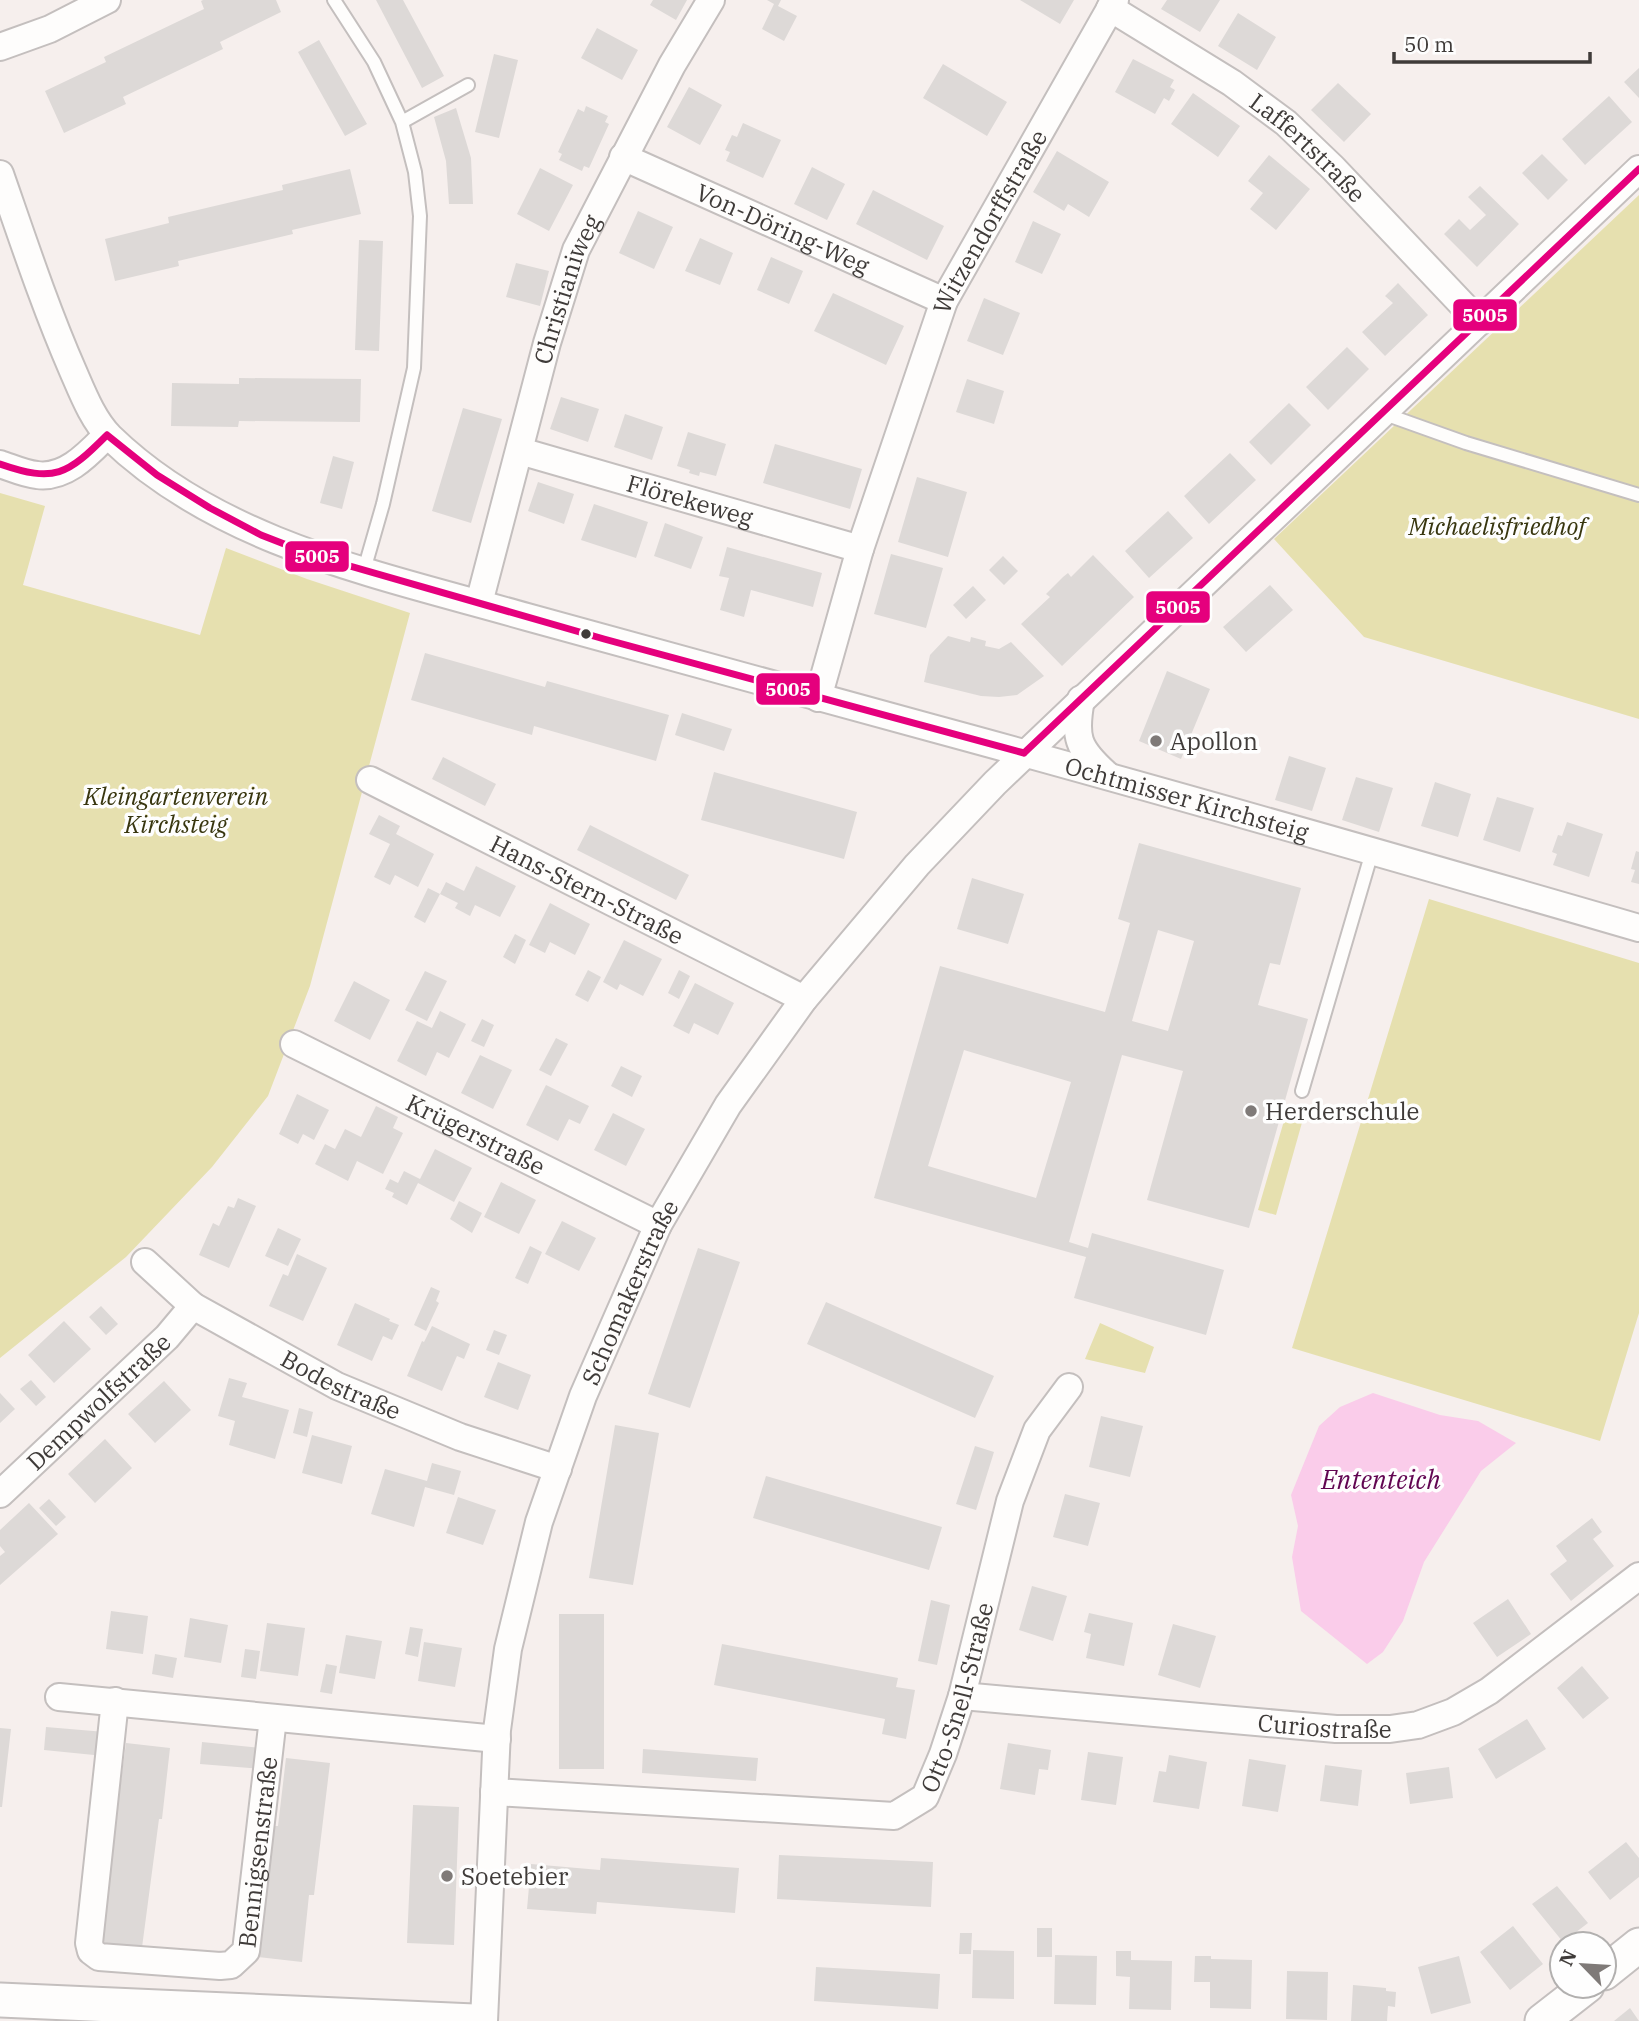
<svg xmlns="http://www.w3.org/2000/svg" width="1639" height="2021" font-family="'IBM Plex Serif',serif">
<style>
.green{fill:#e6e0af}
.water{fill:#faccea}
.building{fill:#ddd9d7;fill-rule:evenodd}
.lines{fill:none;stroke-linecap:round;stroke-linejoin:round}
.service-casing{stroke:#c4bfbe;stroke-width:16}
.minor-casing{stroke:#c4bfbe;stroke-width:30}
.tertiary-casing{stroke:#c4bfbe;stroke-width:37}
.service{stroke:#fefdfc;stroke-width:12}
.minor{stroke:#fefdfc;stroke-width:26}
.tertiary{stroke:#fefdfc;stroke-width:33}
.bus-1-casing{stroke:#fefefe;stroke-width:12}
.bus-1{stroke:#e5007d;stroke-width:7}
.bus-dot{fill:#3f3b39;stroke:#fefefe;stroke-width:2.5}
.poi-dot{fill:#7f7a78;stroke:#fefefe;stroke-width:2.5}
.labels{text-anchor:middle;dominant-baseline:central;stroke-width:7;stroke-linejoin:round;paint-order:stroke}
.street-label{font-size:24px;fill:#3f3b39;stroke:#fefefe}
.park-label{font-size:24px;font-style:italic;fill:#38360f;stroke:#fefefe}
.poi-label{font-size:24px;fill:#3f3b39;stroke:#fefefe;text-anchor:start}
.water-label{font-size:26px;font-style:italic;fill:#610551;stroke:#fefefe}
.line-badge{stroke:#fefefe;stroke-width:2.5}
.badge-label{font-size:19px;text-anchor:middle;font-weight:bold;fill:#fff}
</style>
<rect width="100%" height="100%" fill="#f6efed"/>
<path class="green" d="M1639 195V719L1364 637 1274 539Z
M0 493 45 506 23 585 200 635 226 548 307 579 410 613 310 986 268 1096 212 1167 126 1257 0 1358Z
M1429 899 1639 963V1313L1600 1441 1292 1348Z
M1286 1114 1303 1119 1276 1215 1258 1210Z
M1100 1323 1154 1347 1145 1373 1085 1359Z"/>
<path class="water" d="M1373 1393 1440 1415 1478 1421 1516 1443 1481 1471 1424 1562 1403 1621 1383 1652 1367 1664 1301 1611 1292 1557 1298 1526 1291 1495 1319 1426 1340 1407Z"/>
<path class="building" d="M203 0H276L281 12 220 42 223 49 123 97 126 104 64 133 45 91 106 62 104 57 204 9 201 1Z
M376 0H403L444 76 422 88Z
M653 0H687L676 20 650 5Z
M767 0H781L778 6 797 16 784 41 762 29 774 4Z
M1020 0H1074L1060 24Z
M1167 0H1220L1200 32 1161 9Z
M1238 13 1276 37 1257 70 1218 46Z
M597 28 638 50 622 80 581 58Z
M319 40 367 124 345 136 298 52Z
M494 54 518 60 499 138 475 132Z
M1133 59 1174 80 1170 87 1175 90 1169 101 1164 98 1155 114 1115 92Z
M943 64 1007 102 987 136 923 98Z
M1639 68V98L1624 82Z
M1338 83 1371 114 1344 142 1311 110Z
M689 87 722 105 700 145 667 127Z
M1193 93 1240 126 1218 157 1171 124Z
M1609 96 1632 122 1585 165 1562 139Z
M586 106 608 116 605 122 609 124 589 168 584 166 582 171 559 160 562 154 558 152 578 109 584 112Z
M456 108 471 158 473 204H449L446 161 434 117Z
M743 123 781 140 763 178 726 161 730 152 725 150 732 135 737 137Z
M1057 151 1109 182 1089 217 1068 204 1064 211 1033 192Z
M1542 154 1568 180 1548 200 1522 173Z
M1269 155 1310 189 1276 230 1250 209 1263 193 1248 181Z
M812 167 845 184 827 220 794 204Z
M540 168 573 185 549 231 517 214Z
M350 169 361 214 292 230 293 234 178 261 179 266 115 281 105 239 169 223 168 217 283 190 282 185Z
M1480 186 1519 224 1477 267 1444 234 1459 219 1470 230 1486 215 1468 197Z
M873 190 944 226 927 260 856 224Z
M638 211 673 227 654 269 619 253Z
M1033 221 1061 234 1042 274 1015 262Z
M700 238 733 253 720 285 685 271Z
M359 240 383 241 379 351 355 350Z
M771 257 803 271 789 304 757 290Z
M516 263 549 271 540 306 506 297Z
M1398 283 1428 315 1385 356 1362 332 1393 303 1385 296Z
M833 293 904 326 886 365 814 331Z
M984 298 1020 313 1003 355 967 341Z
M1347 347 1369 369 1328 410 1306 387Z
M239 378 361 379 360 422 239 421 238 427 171 426 172 383 239 384Z
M967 379 1004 391 994 424 956 412Z
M561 397 599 409 588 442 550 429Z
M1289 403 1311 425 1271 465 1249 442Z
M463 408 502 419 471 523 432 511Z
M625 414 663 427 652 460 614 447Z
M688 432 726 444 716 476 700 472 699 476 689 473 690 470 677 466Z
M775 444 862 469 850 509 763 483Z
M1230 453 1256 480 1209 524 1184 496Z
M333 456 354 462 342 509 320 503Z
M917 477 967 492 948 557 898 542Z
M538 482 574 494 564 524 528 511Z
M594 504 648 522 636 558 581 540Z
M1168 511 1193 538 1149 578 1125 551Z
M665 523 703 537 691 569 654 556Z
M727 547 822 573 813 607 751 590 744 617 720 610 729 578 719 576Z
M891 554 943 568 926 628 874 614Z
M1093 555 1134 597 1062 666 1021 624 1050 597 1046 594 1063 577 1068 573 1071 577Z
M1003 556 1018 571 1004 585 989 570Z
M1270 585 1293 610 1246 652 1223 627Z
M973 586 986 600 966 619 953 605Z
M948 636 970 642 971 637 986 641 985 646 999 649 1011 642 1044 676 1017 695 999 697 981 696 924 682 930 655Z
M425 653 545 687 547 681 669 715 656 761 534 726 532 735 411 700Z
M1167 671 1210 689 1181 759 1139 741Z
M682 713 732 729 724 751 675 735Z
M1289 756 1326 768 1312 811 1275 800Z
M443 757 496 784 485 806 432 779Z
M714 772 857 812 844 859 701 820Z
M1356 777 1393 788 1379 832 1342 820Z
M1435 782 1471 794 1458 837 1421 826Z
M1497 797 1534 808 1520 852 1483 840Z
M379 815 400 826 396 834 434 854 418 887 395 875 390 885 374 877 390 844 369 834Z
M1567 822 1603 834 1589 877 1553 865 1557 854 1552 852 1558 835 1562 836Z
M590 825 689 875 676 900 577 850Z
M1139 843 1301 888 1280 965 1270 963 1258 1005 1308 1019 1249 1228 1147 1200 1183 1071 1122 1055 1069 1242 1088 1248 1092 1233 1224 1270 1206 1335 1074 1298 1086 1257 874 1198 940 966 1105 1012 1130 923 1118 919ZM1158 930 1194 941 1168 1031 1132 1021ZM964 1050 1071 1082 1036 1198 928 1166Z
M1636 851 1639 852V884L1631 882 1635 870 1631 869Z
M476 866 516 886 500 917 475 905 470 916 455 908 458 903 440 894 425 923 414 917 428 888 440 894 446 882 464 891Z
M972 878 1024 894 1008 944 957 929Z
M550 903 590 924 575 955 550 942 545 953 529 945Z
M515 934 526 940 515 964 503 957Z
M624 940 662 959 643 996 620 984 617 990 603 982Z
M588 970 601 977 588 1002 575 995Z
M679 970 690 976 679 999 668 993Z
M425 971 447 981 427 1021 405 1010Z
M354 981 390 1000 370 1040 334 1021Z
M695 983 734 1003 718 1035 694 1023 689 1034 673 1026Z
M440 1011 466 1024 449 1058 437 1052 426 1076 397 1061 417 1021 432 1028Z
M482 1019 494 1025 484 1047 471 1041Z
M556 1038 568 1044 551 1076 539 1070Z
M480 1055 512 1070 493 1109 461 1093Z
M621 1066 642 1076 632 1097 611 1086Z
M546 1085 589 1106 580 1124 569 1119 558 1141 526 1125Z
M297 1094 329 1110 314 1140 303 1134 298 1144 279 1134Z
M376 1106 398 1117 393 1128 403 1133 383 1174 357 1161 348 1181 315 1164 325 1144 335 1149 345 1129 361 1137Z
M613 1113 645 1129 626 1166 594 1150Z
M435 1149 472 1168 454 1202 418 1183 407 1205 392 1197 394 1193 385 1189 390 1179 398 1183 404 1171 420 1179Z
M501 1182 536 1200 519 1234 484 1217Z
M238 1198 256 1206 229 1268 199 1255 213 1223 219 1226 228 1206 234 1208Z
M459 1201 482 1213 472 1233 450 1219Z
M562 1221 596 1238 579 1271 545 1254Z
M278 1228 301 1239 288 1266 265 1256Z
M530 1246 542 1252 528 1284 515 1278Z
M698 1248 740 1262 690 1408 648 1394Z
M297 1254 327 1268 303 1321 269 1306 283 1274 288 1276Z
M431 1287 440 1291 436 1301 439 1303 426 1331 414 1325Z
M826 1302 994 1376 975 1418 807 1344Z
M355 1303 390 1319 389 1321 399 1325 392 1340 383 1336 372 1361 337 1345Z
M101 1306 118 1324 106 1335 89 1317Z
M64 1321 91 1349 54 1383 28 1355Z
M432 1326 470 1344 464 1359 457 1356 442 1391 407 1376 422 1341 424 1342Z
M494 1330 507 1335 499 1355 486 1350Z
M498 1362 531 1375 518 1410 484 1397Z
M229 1378 247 1383 242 1397 289 1410 275 1459 229 1445 235 1421 218 1416Z
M31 1380 46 1397 36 1406 20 1389Z
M164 1381 191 1410 155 1443 128 1414Z
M0 1393 15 1409 0 1423Z
M299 1408 313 1412 307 1437 293 1433Z
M1101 1416 1143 1426 1130 1477 1089 1467Z
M615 1425 659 1433 633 1585 589 1578Z
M312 1435 352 1446 342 1484 302 1473Z
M105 1439 132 1468 95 1503 68 1474Z
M975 1446 994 1452 976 1510 956 1504Z
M432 1463 461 1471 454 1495 425 1487 414 1527 371 1514 385 1469 427 1481Z
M766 1476 942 1527 929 1570 753 1518Z
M1065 1494 1100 1503 1088 1546 1053 1537Z
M458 1497 496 1510 483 1545 446 1533Z
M49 1499 66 1517 56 1526 39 1508Z
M29 1503 58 1534 0 1585V1556L5 1552 0 1546V1530Z
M1592 1518 1602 1532 1593 1539 1614 1566 1571 1601 1550 1574 1567 1561 1556 1546Z
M1032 1586 1067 1596 1053 1641 1019 1630Z
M1508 1599 1531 1634 1497 1657 1473 1623Z
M931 1600 950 1605 937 1665 918 1661Z
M111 1611 148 1616 143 1654 106 1649Z
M1089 1613 1133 1623 1124 1666 1086 1658 1091 1634 1084 1632Z
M559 1614H604V1769H559Z
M190 1618 228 1625 221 1663 184 1657Z
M267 1623 305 1628 298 1676 260 1671Z
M1173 1624 1216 1636 1200 1688 1158 1675Z
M410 1627 423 1629 418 1657 405 1654Z
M346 1635 382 1641 375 1679 339 1673Z
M424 1642 462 1648 455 1687 418 1681Z
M722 1644 898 1678 896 1687 915 1690 906 1739 882 1734 885 1719 714 1685Z
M245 1649 260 1651 256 1679 241 1677Z
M155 1654 177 1658 173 1678 152 1674Z
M326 1664 337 1666 332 1694 320 1692Z
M1582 1666 1609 1698 1583 1719 1557 1688Z
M1527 1719 1546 1749 1496 1779 1478 1749Z
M46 1727 105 1732 104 1756 44 1750Z
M0 1728 11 1729 2 1807H0Z
M202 1742 262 1748 261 1769 200 1764Z
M126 1743 170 1748 162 1819H159L141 1955 98 1950Z
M1008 1743 1051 1750 1048 1770 1039 1769 1035 1795 1000 1789Z
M643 1749 758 1758 756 1781 642 1773Z
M1088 1752 1123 1757 1116 1805 1081 1800Z
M1169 1755 1207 1762 1199 1809 1153 1802 1159 1771 1166 1772Z
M286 1758 330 1763 314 1895H309L302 1962 258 1957 275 1826H278Z
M1249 1759 1286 1765 1278 1812 1242 1806Z
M1325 1765 1362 1770 1358 1806 1320 1801Z
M1449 1767 1453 1798 1410 1804 1406 1773Z
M413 1805 459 1807 454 1945 407 1943Z
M1626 1842 1639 1858V1877L1610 1900 1588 1872Z
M779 1855 933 1862 931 1907 777 1899Z
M601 1858 739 1868 735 1913 597 1902 596 1914 527 1909 531 1864 600 1870Z
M1557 1886 1588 1923 1563 1942 1532 1904Z
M1513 1926 1543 1964 1510 1990 1480 1952Z
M1037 1928H1052V1957H1037Z
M960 1933H972L971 1954H959Z
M973 1950 1014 1951V1999L972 1998Z
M1116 1951H1131V1960L1172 1961 1171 2010 1129 2009 1130 1977 1116 1976Z
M1055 1955 1097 1956 1096 2005 1054 2004Z
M1195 1956H1211V1959L1252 1960 1251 2009 1210 2008V1982H1194Z
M1459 1956 1471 2003 1431 2014 1418 1967Z
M816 1967 940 1974 938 2009 814 2001Z
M1287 1971 1328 1972 1327 2020 1286 2019Z
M1353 1985 1386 1988V1991L1396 1992 1395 2007 1388 2006 1387 2021H1351Z
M1630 2008 1639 2021H1614Z"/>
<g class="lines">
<g class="service-casing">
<path id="service" d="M334 0 374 62 402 122 415 172 420 216 414 368 383 504 364 570
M402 122 468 85
M1382 413 1466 443 1639 495
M1302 1091 1372 852"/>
</g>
<g class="minor-casing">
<g id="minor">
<path id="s1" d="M1110 8 1232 83 1286 123 1333 168 1479 322"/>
<path d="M0 47 50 29 107 0"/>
<path id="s2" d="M623 157 944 301"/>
<path id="s3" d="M0 174C23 240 45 307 73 371 83 394 93 420 110 437 220 544 384 576 527 617 661 655 796 692 932 728 1168 792 1404 860 1639 928"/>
<path id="s4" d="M520 451 860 549"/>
<path d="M0 464C12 468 25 474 37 475 66 479 89 453 107 435"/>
<path id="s5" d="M479 603 547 343 576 250 672 65 711 0"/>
<path id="s6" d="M818 698 860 549 944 301 1115 0"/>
<path d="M1081 699C1074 737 1077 748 1106 774"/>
<path id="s7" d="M370 780 804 999"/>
<path id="s8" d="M294 1044 658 1225"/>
<path id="s9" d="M145 1262 193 1306 337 1386 460 1437 558 1469"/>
<path id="s10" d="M0 1494 167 1337 193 1306"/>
<path id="s11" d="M962 1696 1336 1729H1390L1418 1725 1453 1712 1489 1691 1639 1576"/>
<path d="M59 1697 497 1739"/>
<path id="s12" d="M115 1701 89 1943 91 1951 99 1957 220 1966 231 1965 246 1951 273 1718"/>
<path id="s13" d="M494 1792 894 1816 925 1797 943 1754 962 1696 1010 1501 1037 1430 1069 1387"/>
<path id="s14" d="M484 2021 497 1730 508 1649 539 1522 583 1396 658 1225 728 1105 804 999 917 865 995 783 1639 169"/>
</g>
</g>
<g class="tertiary-casing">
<path id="tertiary" d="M1604 1973 1639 1945
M0 2000 474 2021
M1542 2021 1587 1986"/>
</g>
<use href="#service" class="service"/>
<use href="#minor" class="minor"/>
<use href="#tertiary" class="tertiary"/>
<g class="bus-1-casing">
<path id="bus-1" d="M107 435 157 475 210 508 261 535 315 556 604 639 1024 753
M0 464C55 483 67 475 107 435
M1024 753 1639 169"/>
</g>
<use href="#bus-1" class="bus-1"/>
</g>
<circle class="bus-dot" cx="586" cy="634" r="6"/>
<g class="poi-dot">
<circle cx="1156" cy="741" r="7"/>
<circle cx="1251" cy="1111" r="7"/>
<circle cx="447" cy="1876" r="7"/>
</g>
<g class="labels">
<g class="street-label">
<text stroke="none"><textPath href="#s1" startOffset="243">Laffertstraße</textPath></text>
<text stroke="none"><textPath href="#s6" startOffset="508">Witzendorffstraße</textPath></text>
<text stroke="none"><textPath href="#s2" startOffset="175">Von-Döring-Weg</textPath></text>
<text stroke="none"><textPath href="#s5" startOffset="326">Christianiweg</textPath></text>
<text stroke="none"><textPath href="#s4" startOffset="177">Flörekeweg</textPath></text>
<text stroke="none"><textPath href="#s3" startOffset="1430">Ochtmisser Kirchsteig</textPath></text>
<text stroke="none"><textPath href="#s7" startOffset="243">Hans-Stern-Straße</textPath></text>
<text stroke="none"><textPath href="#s8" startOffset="203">Krügerstraße</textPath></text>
<text stroke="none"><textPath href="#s14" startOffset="751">Schomakerstraße</textPath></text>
<text stroke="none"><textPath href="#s9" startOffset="233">Bodestraße</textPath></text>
<text stroke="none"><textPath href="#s10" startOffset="135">Dempwolfstraße</textPath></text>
<text stroke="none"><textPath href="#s13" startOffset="542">Otto-Snell-Straße</textPath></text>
<text stroke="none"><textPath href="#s11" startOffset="364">Curiostraße</textPath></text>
<text stroke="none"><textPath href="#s12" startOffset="514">Bennigsenstraße</textPath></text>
</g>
<g class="park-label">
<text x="1497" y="526">Michaelisfriedhof</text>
<text x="176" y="796">Kleingartenverein<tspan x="176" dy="28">Kirchsteig</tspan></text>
</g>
<g class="poi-label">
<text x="1170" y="741">Apollon</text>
<text x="1265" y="1111">Herderschule</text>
<text x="461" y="1876">Soetebier</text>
</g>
<g class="water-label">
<text x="1381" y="1479">Ententeich</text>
</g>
</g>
<g class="line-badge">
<rect x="1452" y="298" width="66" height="34" rx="7" fill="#e5007d"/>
<rect x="284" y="540" width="66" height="33" rx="7" fill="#e5007d"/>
<rect x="1145" y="590" width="66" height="34" rx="7" fill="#e5007d"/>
<rect x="755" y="672" width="66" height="34" rx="7" fill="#e5007d"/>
</g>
<g class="badge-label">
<text x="1485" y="322">5005</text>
<text x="317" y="563">5005</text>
<text x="1178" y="614">5005</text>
<text x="788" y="696">5005</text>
</g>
<g transform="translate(1583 1965) rotate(295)"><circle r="33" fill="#fefefe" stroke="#b2b0af" stroke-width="2"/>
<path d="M0-5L12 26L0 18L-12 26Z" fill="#7f7a78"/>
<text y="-10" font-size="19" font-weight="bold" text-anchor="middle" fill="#3f3b39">N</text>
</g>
<path d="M1394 52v10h196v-10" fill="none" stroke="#3f3b39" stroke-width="3.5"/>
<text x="1404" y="52" font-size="21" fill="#3f3b39" stroke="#fefefe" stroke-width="5" paint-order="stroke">50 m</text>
</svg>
